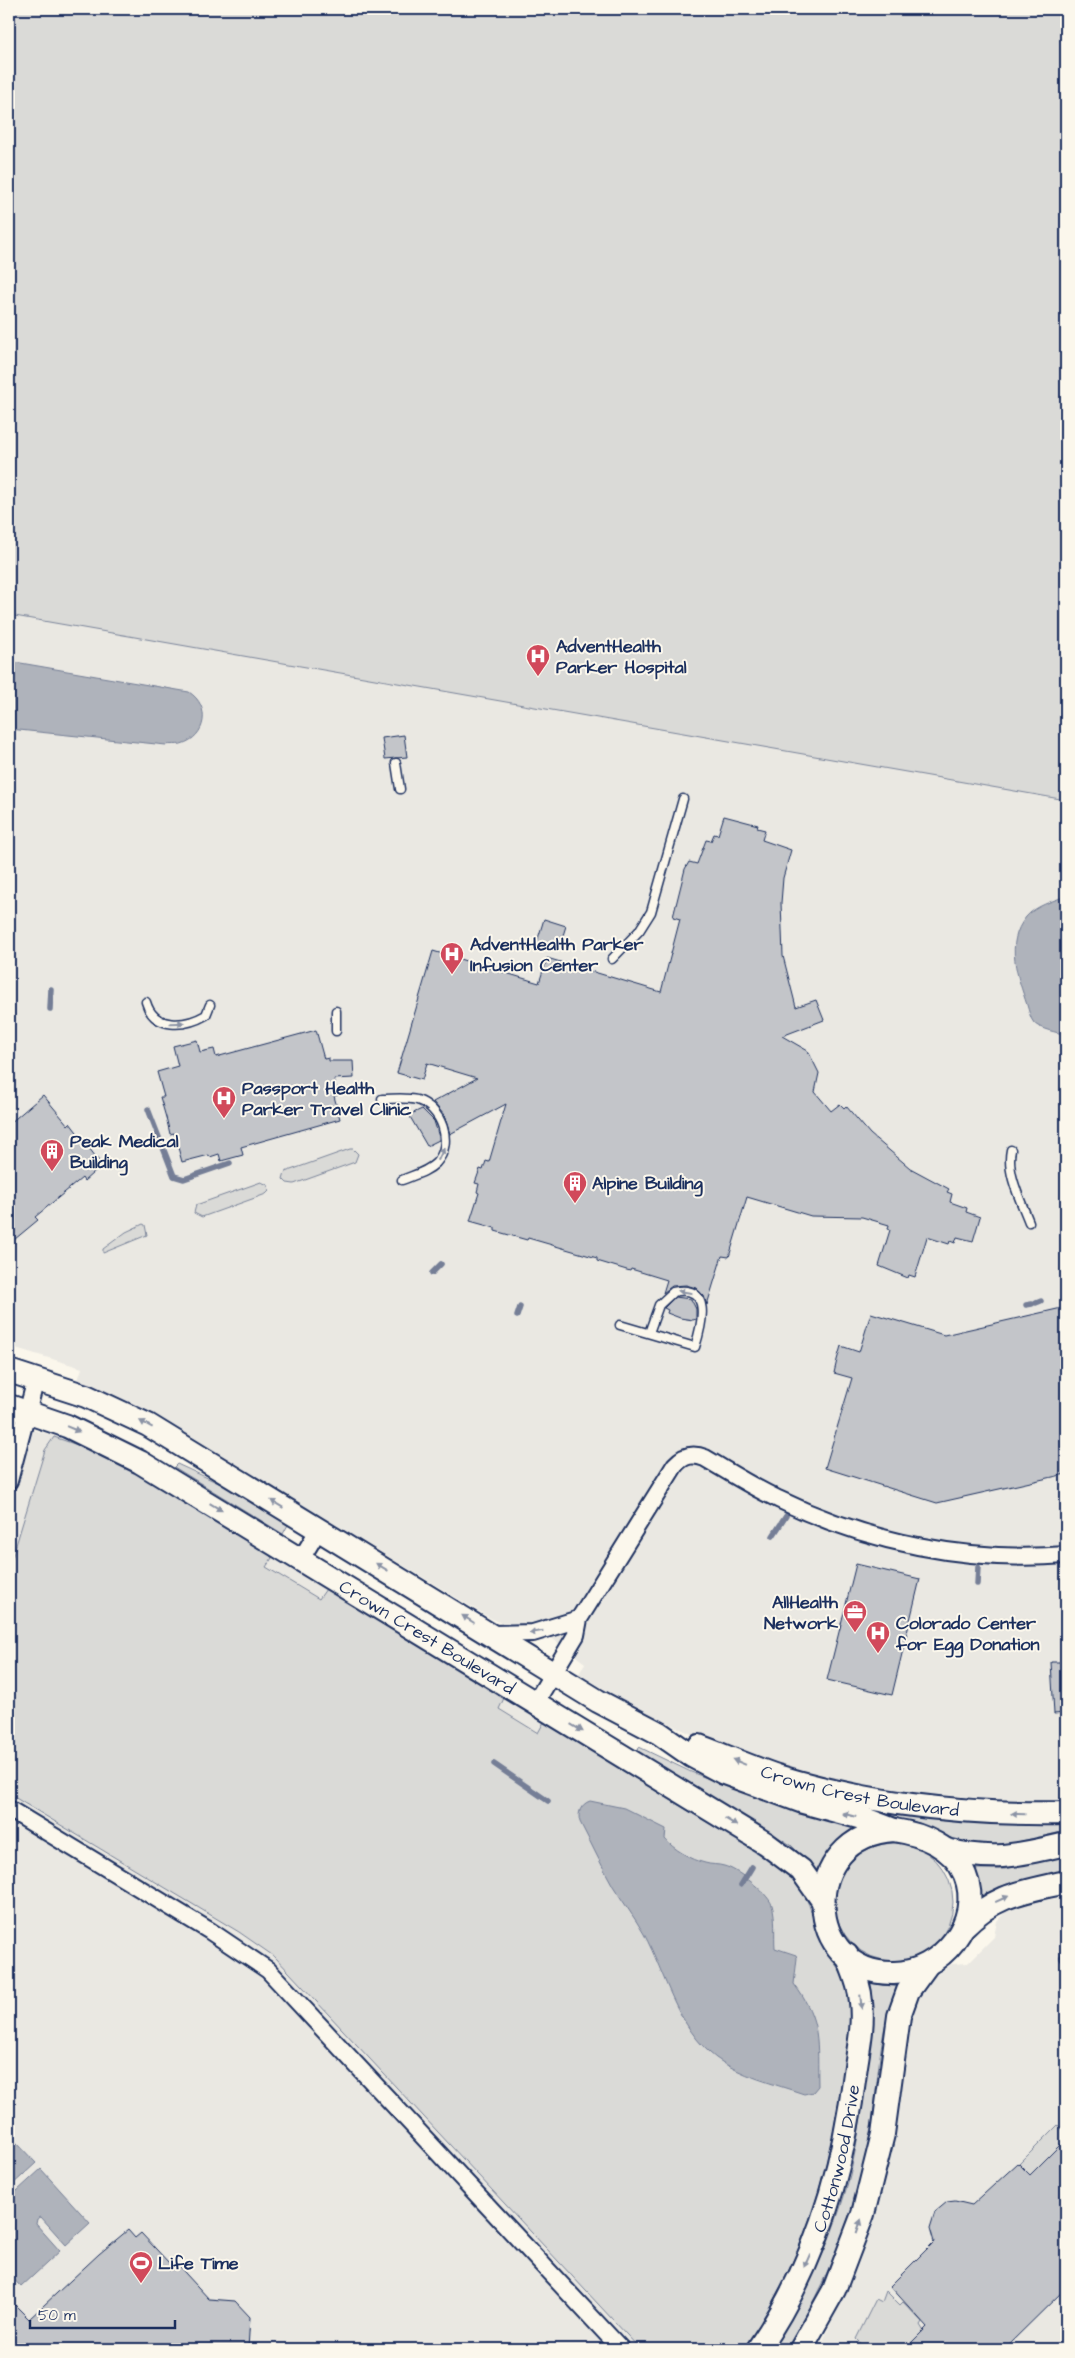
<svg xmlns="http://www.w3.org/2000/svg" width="1075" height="2358" font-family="'Architects Daughter',sans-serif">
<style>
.built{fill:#eae8e2}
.green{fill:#dadad7;stroke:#7a849a}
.water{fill:#afb3bb;stroke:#747e96}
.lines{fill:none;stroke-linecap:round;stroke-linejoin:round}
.stream{stroke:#747e96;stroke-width:5.5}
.building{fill:#c3c5c9;stroke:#1b2f5e}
.service-casing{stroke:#1b2f5e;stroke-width:11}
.minor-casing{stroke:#1b2f5e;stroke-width:20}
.secondary-casing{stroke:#1b2f5e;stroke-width:26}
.service{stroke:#fbf7ec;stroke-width:8}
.minor{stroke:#fbf7ec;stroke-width:16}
.secondary{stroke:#fbf7ec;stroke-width:22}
.oneway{fill:#8b93a5}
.labels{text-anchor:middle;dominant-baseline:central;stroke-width:4;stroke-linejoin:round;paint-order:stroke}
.poi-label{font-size:18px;font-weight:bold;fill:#1b2f5e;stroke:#fbf7ec;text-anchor:start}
.street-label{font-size:18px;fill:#1b2f5e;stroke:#fbf7ec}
</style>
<rect width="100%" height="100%" fill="#fbf7ec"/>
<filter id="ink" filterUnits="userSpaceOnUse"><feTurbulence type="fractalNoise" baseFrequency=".02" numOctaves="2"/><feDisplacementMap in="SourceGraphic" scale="10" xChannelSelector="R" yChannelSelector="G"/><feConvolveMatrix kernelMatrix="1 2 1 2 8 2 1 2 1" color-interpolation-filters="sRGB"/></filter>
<g filter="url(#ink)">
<path class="built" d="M9 9H1066V1806L1020 1807 841 1786 702 1739 638 1709 579 1674 585 1663 534 1625H507L490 1618 163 1420 133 1403 78 1380 82 1368 9 1346Z
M9 1423 62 1438 121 1464 152 1481 272 1558 597 1754 801 1890 811 1911 817 1934 838 1965 850 2006 846 2057 786 2278 744 2349H9Z
M1066 1897V2349H819L858 2265 877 2213 892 2147 910 2018 916 2002 935 1976 952 1964 968 1963 994 1937 997 1921 1007 1910 1021 1903Z"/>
<path class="green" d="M9 9H1066V800L9 615Z
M350 1149H353L358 1154 355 1162 294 1184 287 1183 283 1179 285 1172Z
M261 1182 268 1185 269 1191 266 1194 202 1217 194 1213 196 1205Z
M143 1224 145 1225 147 1235 103 1253V1249L126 1232Z
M54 1437 86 1448 121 1464 266 1552 272 1558 266 1567 319 1599 326 1589 504 1698 499 1709 538 1733 544 1722 781 1868C795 1879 806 1894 811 1911 813 1918 814 1926 817 1933 826 1954 843 1969 848 1992 854 2019 847 2049 843 2075 828 2179 803 2261 744 2349H640L275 1957 239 1932 9 1794V1568L45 1450Z
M177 1464 236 1491 289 1523 283 1534 174 1467Z
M639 1747 691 1772 756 1797 860 1826 831 1847 816 1870 791 1845 638 1752Z
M862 1805 1066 1820V1831L995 1847 959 1842 919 1823 865 1812Z
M835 1902a59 59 0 1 1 118 0a59 59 0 1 1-118 0Z
M1066 1855V1870L1007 1884 980 1897 974 1869H1005Z
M871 1983 898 1987C878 2028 879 2083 871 2128 857 2208 829 2280 786 2349H772C806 2295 834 2237 850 2175 858 2142 862 2108 867 2074 870 2043 876 2014 871 1983Z
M1058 2125 1066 2133V2215L1019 2164Z
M886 2291 900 2305 903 2302 922 2322 920 2325 928 2338 944 2349H866L856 2339 876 2299 882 2302Z"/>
<path class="water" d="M9 661 189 692C211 706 207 737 181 744 177 745 170 744 166 745L9 729Z
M1066 896V1035C1057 1032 1041 1030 1034 1023 1030 1018 1029 1011 1027 1005 1018 977 1004 944 1026 917 1035 906 1053 901 1066 896Z
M590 1801 624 1808 666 1829 665 1839C673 1849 692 1860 705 1863 711 1865 718 1864 724 1866 737 1869 767 1892 772 1905 776 1918 774 1935 775 1948L796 1955 797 1958 794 1984C822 2021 817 2042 818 2086L813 2092 804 2094C775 2084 740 2076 716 2058 677 2028 666 1975 644 1934 635 1918 623 1902 613 1886 601 1865 591 1843 580 1822 577 1813 581 1804 590 1801Z
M16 2142 36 2163 11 2186 12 2190 17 2191 41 2169 90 2223 66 2245 41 2217 37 2219 36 2224 60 2251 21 2287 9 2274V2149Z"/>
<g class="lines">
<path class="stream" d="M50 1009 51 989
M148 1109 174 1176 184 1179 230 1163
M432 1273 441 1264
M1036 1303 1041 1301
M1026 1305 1032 1304
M517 1316 520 1307
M773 1536 786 1516
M977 1584 978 1567
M494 1764 548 1801
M741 1885 752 1867"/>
</g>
<path class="building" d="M404 735 407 757 385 759 382 738Z
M724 816 758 825 757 828 765 830 762 840 791 850 783 878 781 903 783 956 796 1007 816 1000 824 1020 782 1036 808 1051 819 1073 815 1092 831 1111 840 1104 844 1108 846 1106 870 1134 910 1168 949 1189 947 1192 952 1194 950 1202 967 1208 966 1212 980 1217 973 1241 957 1237 955 1243 950 1241 949 1244 927 1237 915 1277 909 1275 908 1278 879 1266 890 1230 888 1229 889 1225 862 1217 811 1216 747 1197 729 1257 722 1256 707 1305 704 1296 696 1288 686 1285 672 1286 663 1293 667 1280 631 1269 630 1271 597 1261V1258L528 1238 527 1240 495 1231V1228L470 1221 479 1193 477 1192 479 1184 475 1183 480 1169 483 1170 486 1161 489 1162 506 1104 450 1134 444 1115 433 1102 477 1078 427 1063 422 1080 397 1073 433 951 539 983 547 958 661 992 680 919 673 917 685 869 689 862 697 864 706 840 711 841 714 834 718 835Z
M544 919 566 926 559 948 537 942Z
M316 1030 324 1059 329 1058V1061H353L354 1078 334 1079 338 1095 334 1096 340 1119 241 1147 243 1155 221 1161 219 1154 210 1157 209 1155 182 1162 174 1133 170 1134 167 1121 160 1097H164L157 1072 178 1066 173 1046 197 1040 200 1052 214 1049 216 1057Z
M43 1095 68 1125 70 1123 102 1165 84 1181 82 1178 35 1217 38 1220 9 1244V1124Z
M422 1109 434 1121 439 1137V1140L427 1146 409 1115Z
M675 1297 691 1299 696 1309V1319L693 1320 680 1318 667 1313 668 1310 664 1308Z
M1066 1307V1474L937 1503 825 1468 852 1378 834 1373 837 1360 841 1346 859 1352 871 1313 944 1335Z
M856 1564 920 1579 892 1695 827 1680Z
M1051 1662H1066V1713L1054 1714Z
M1066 2139V2288L1004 2349H905L927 2327 890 2286 934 2242 930 2228 935 2212 947 2202 955 2201 972 2205 1018 2163 1030 2175Z
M128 2230 135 2238 141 2233 170 2264 174 2261 209 2299 235 2301 250 2317 248 2349H9V2299L29 2319 99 2254Z"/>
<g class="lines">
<g class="service-casing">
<path id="service" d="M396 763 400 789
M612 959 639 931 651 912 683 799
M146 1002C154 1030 185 1027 206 1015L210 1005
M336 1011V1031
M382 1099C393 1099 405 1097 417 1100 441 1107 455 1143 436 1163 427 1172 414 1175 402 1180
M1011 1150C1006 1173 1021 1201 1029 1222
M620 1325 695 1347C702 1325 713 1283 673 1292L659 1305 649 1333
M1065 1958 1066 1955"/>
</g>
<g class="minor-casing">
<path id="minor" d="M9 1481 36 1379
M301 1559 319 1529
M492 1634 533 1633 579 1619
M535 1703 576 1635 579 1619 675 1465C684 1455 693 1453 705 1458 729 1472 752 1487 778 1499 866 1542 968 1563 1066 1555
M9 1809 210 1931 268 1970 621 2349"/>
</g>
<g class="secondary-casing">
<g id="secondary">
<path d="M9 1371 86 1396 148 1425 598 1701 659 1733 692 1756 724 1773 803 1802 865 1819 894 1830"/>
<path id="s1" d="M9 1406 67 1426 140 1462 765 1843 801 1870 823 1901"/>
<path id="s2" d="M699 1746C725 1756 751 1767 777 1776 872 1805 968 1815 1066 1813"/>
<path d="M894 1830C922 1834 954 1847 965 1875 984 1921 940 1973 894 1973 803 1975 797 1836 894 1830Z"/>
<path d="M946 1850C995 1862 1018 1855 1066 1844"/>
<path d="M963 1927C996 1894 1023 1892 1066 1882"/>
<path id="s3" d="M758 2349C815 2267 843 2172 855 2073 858 2050 864 2026 861 2002 860 1985 853 1971 847 1955"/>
<path d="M801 2349 834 2290 863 2214 883 2134 899 2016 908 1991 927 1965"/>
</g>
</g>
<use href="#service" class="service"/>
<use href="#minor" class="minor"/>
<use href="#secondary" class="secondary"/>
</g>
<defs><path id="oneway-solid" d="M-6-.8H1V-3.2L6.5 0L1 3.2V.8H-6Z" transform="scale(1.25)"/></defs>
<g class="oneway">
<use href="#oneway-solid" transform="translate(177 1023) rotate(-1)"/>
<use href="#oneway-solid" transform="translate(441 1154) rotate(-65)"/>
<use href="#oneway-solid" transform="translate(685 1292) rotate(-170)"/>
<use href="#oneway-solid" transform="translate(146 1424) rotate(-152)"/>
<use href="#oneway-solid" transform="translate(73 1429) rotate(23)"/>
<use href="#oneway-solid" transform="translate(277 1504) rotate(-149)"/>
<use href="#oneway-solid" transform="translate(216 1507) rotate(31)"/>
<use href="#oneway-solid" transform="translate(382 1567) rotate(-149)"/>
<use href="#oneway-solid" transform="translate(468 1619) rotate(-148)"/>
<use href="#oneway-solid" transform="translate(536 1632) rotate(170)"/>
<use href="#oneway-solid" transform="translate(577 1728) rotate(31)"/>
<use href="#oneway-solid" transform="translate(739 1762) rotate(-158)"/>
<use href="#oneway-solid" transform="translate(1018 1814) rotate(-179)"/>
<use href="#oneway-solid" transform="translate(849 1815) rotate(-165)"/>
<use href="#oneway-solid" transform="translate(731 1822) rotate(31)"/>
<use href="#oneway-solid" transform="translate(1002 1899) rotate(-24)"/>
<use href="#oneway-solid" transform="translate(861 2002) rotate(84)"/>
<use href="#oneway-solid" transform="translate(859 2226) rotate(-71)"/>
<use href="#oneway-solid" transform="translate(807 2261) rotate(114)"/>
</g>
</g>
<defs>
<g id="hospital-pin" transform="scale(1.25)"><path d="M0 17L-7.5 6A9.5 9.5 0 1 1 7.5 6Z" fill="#d1495b" stroke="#fbf7ec"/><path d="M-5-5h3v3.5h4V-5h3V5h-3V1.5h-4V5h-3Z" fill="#fff"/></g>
<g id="building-pin" transform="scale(1.25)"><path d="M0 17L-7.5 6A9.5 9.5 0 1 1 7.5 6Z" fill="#d1495b" stroke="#fbf7ec"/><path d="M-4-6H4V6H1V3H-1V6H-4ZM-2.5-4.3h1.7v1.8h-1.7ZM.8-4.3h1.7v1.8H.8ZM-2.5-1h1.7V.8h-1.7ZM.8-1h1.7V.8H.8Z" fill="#fff"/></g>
<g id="office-pin" transform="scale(1.25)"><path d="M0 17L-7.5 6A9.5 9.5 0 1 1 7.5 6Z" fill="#d1495b" stroke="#fbf7ec"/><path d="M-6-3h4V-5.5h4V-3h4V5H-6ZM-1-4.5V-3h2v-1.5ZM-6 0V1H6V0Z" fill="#fff"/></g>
<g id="stadium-pin" transform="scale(1.25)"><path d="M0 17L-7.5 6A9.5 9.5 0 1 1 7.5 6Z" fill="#d1495b" stroke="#fbf7ec"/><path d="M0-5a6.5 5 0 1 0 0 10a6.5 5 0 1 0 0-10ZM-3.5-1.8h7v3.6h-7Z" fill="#fff"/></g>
</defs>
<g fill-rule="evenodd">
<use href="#hospital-pin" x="538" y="656"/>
<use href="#hospital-pin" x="452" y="954"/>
<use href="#hospital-pin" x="224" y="1098"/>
<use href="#building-pin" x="52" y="1151"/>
<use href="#building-pin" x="575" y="1183"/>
<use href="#office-pin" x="855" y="1612"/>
<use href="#hospital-pin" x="878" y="1633"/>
<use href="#stadium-pin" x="141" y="2263"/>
</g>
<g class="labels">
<g class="poi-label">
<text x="556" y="646">AdventHealth<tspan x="556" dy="21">Parker Hospital</tspan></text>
<text x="470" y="944">AdventHealth Parker<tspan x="470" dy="21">Infusion Center</tspan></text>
<text x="242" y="1088">Passport Health<tspan x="242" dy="21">Parker Travel Clinic</tspan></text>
<text x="70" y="1141">Peak Medical<tspan x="70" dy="21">Building</tspan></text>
<text x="592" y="1183">Alpine Building</text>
<text x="838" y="1602" text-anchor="end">AllHealth<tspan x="838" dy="21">Network</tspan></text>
<text x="896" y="1623">Colorado Center<tspan x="896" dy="21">for Egg Donation</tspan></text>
<text x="158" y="2263">Life Time</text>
</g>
<g class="street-label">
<text stroke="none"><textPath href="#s1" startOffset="479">Crown Crest Boulevard</textPath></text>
<text stroke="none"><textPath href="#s2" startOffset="168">Crown Crest Boulevard</textPath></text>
<text stroke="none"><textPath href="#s3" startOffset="208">Cottonwood Drive</textPath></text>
</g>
</g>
<rect width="1075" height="2358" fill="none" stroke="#fbf7ec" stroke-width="30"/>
<rect x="15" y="15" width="1045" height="2328" fill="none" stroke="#1b2f5e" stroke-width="2" filter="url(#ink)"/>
<path d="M30 2320v8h145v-8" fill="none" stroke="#1b2f5e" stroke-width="2.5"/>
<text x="38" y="2320" font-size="15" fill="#1b2f5e" stroke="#fbf7ec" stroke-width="4" paint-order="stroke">50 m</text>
</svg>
